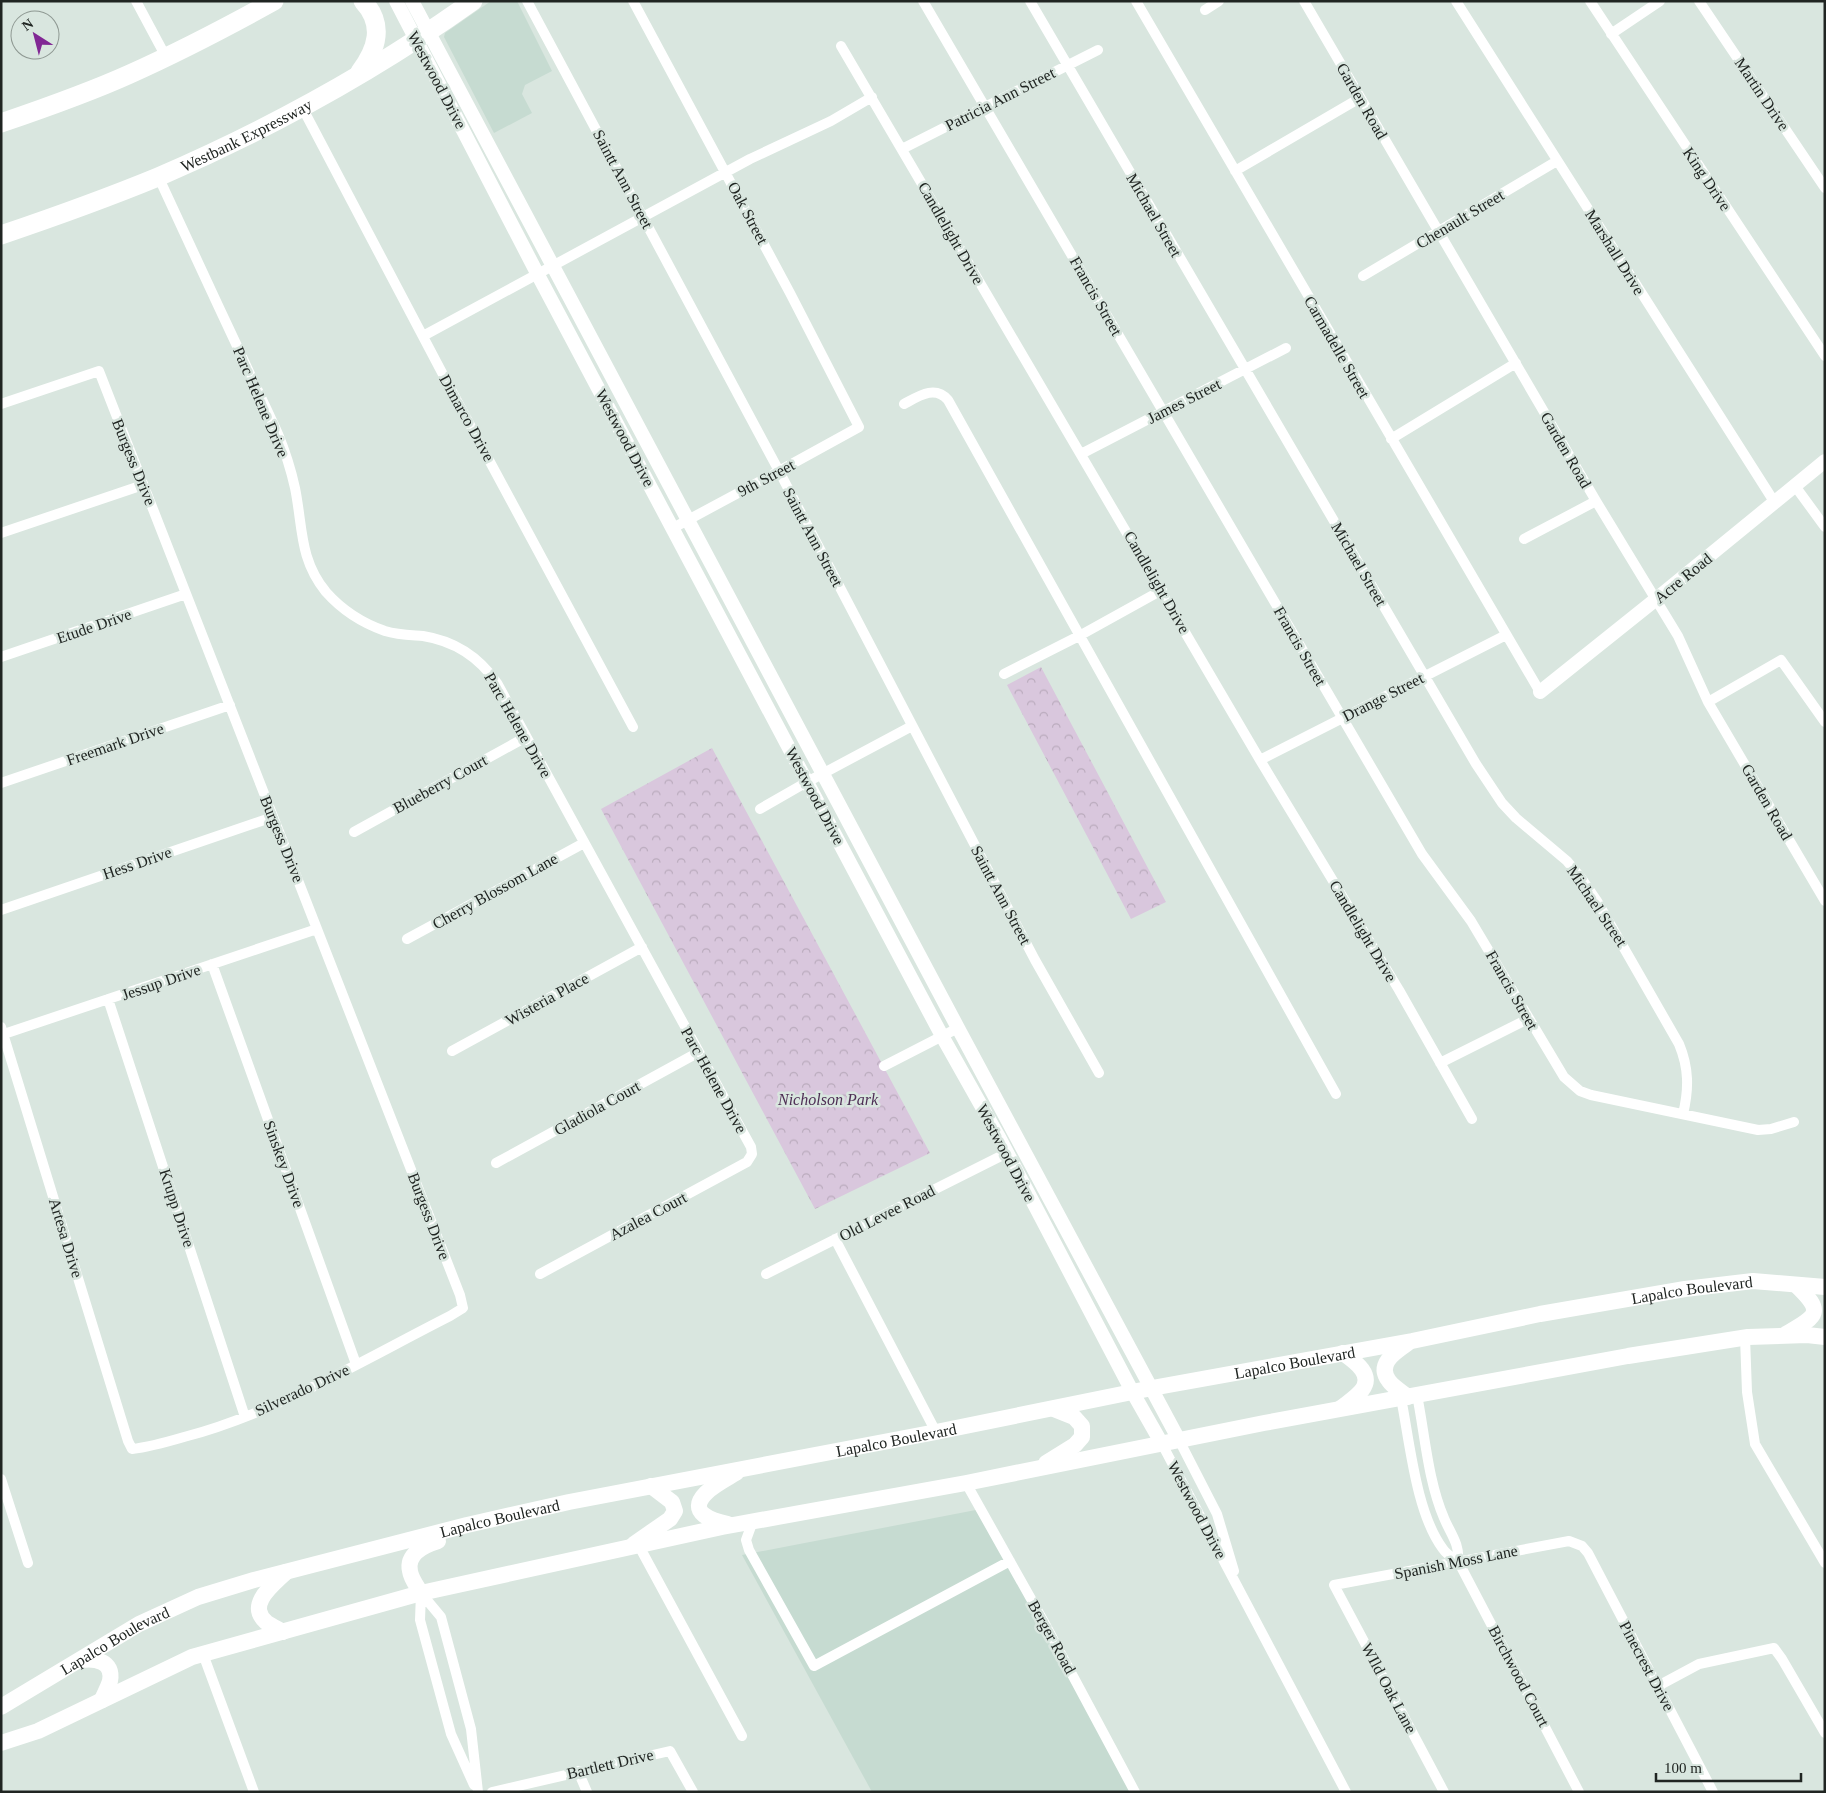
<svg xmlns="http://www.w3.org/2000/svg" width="1826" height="1793" font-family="Georgia,serif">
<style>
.built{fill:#c6dbd1}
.park{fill:url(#park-crowns)}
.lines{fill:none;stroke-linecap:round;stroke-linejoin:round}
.street{stroke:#fff;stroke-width:10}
.secondary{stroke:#fff;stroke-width:14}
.primary{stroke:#fff;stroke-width:16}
.highway{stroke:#fff;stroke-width:19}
.labels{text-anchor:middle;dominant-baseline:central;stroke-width:5;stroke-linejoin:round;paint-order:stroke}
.street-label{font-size:16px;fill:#202522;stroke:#d9e6df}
.park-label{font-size:16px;font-style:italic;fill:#4e2f55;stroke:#d9e6df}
</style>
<defs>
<pattern id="park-crowns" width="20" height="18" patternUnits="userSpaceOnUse" patternTransform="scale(1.25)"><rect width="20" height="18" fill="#d9c7dd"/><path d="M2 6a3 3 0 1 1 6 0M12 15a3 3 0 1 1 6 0" fill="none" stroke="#baabbd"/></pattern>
</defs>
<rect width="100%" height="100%" fill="#d9e6df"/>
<path class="built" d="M491 1H517L552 71 525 85 522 94 532 113 494 133 444 37 445 33Z
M981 1509 1138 1792H872L742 1555Z"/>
<path class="park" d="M1041 667 1166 902 1131 919 1007 685Z
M712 748 930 1153 815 1209 601 809Z"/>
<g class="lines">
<path class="street" d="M136 1 166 57
M527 1 779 471 1035 960 1099 1073
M633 1 790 293 859 427 779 471 673 528
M923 1 1422 854 1471 921 1564 1077 1580 1091 1591 1095 1758 1130 1771 1129 1794 1122
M1030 1 1476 764 1502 803 1516 818 1567 861 1582 879 1597 901 1679 1044C1689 1068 1689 1089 1683 1114
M1136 1 1540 692
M1304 1 1596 501 1678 636 1708 702 1825 901
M1456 1 1775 503
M1590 1 1825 356
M1699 1 1825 188
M1205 10 1219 1
M1611 34 1660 1
M841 46 1260 760 1399 990 1472 1119
M302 107 448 384 633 727
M902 149 1098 50
M1235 171 1360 98
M158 176C185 234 211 291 238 348 251 377 265 405 278 434 285 451 291 470 295 488 303 527 299 559 326 592 342 610 362 623 385 631 398 635 410 635 423 636 455 641 479 657 497 683L751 1147 752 1154 747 1162 540 1274
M1363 276 1557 161
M423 336 750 159 831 121 872 97
M1 404 99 371 460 1295 463 1308 450 1316C365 1359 276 1413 184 1437 167 1442 150 1447 132 1449L128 1441 1 1027
M904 404C919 396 935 385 948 400L1336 1094
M1391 439 1516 363
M1081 454 1286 348
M1795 486 1825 527
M1 533 143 485
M1524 539 1596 501
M1 657 186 594
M1004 674 1079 636 1162 590
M1708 702 1781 660 1825 722
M1260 760 1506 635
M1 783 230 705
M760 809 807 782 912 726
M354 832 526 737
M1 910 273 817
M407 939 584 843
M212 964 356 1364
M108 999 245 1417
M4 1034 317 929
M452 1051 642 947
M1440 1063 1528 1019
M884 1066 958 1028
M496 1163 699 1052
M835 1239 936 1432
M766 1274 1007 1153
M1745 1337 1747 1392 1755 1444 1825 1563
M1417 1395C1425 1435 1428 1481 1444 1518 1450 1533 1460 1544 1458 1561
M1401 1398C1410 1443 1416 1513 1443 1549 1447 1555 1453 1558 1458 1561
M1179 1440 1217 1514 1234 1571
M1162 1444 1346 1792
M1 1479 28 1563
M966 1483 1044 1622 1135 1792
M753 1521 746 1540 749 1550 814 1666 1010 1561
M639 1546 742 1736
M1458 1561 1579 1792
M421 1593 441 1617 471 1729 478 1792
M421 1593 420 1620 451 1734 474 1785
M203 1654 254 1792
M1658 1686 1699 1664 1774 1648 1782 1659 1825 1733
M578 1771 587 1792
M492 1792 670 1751 693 1792
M1444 1792 1334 1585 1569 1541 1582 1546 1588 1553 1713 1792"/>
<path class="secondary" d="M396 1 538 275 807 782 942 1036 1000 1139 1133 1393 1162 1444
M412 1 958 1028 1179 1440
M1540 692 1655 600 1825 461"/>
<g class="primary">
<path d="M1786 1334C1817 1316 1825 1313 1796 1285"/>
<path d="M1408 1343C1395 1352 1376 1364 1389 1381 1393 1387 1402 1392 1408 1397"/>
<path d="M1341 1408C1347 1403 1357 1397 1362 1390 1374 1374 1354 1361 1343 1353"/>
<path d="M1046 1463 1075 1445 1082 1437V1426L1074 1417 1054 1409"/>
<path d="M728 1524C713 1521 686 1513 706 1493 714 1485 726 1479 736 1473"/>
<path d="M634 1544 670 1519 675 1511 672 1502 651 1486"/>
<path d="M421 1593C417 1586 411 1579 410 1571 406 1554 425 1545 438 1541"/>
<path d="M283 1632C278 1629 271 1626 266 1622 246 1604 274 1584 286 1572"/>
<path d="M81 1660C95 1658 114 1661 110 1681 108 1688 104 1694 102 1700"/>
<path id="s1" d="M1 1707 139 1624 198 1597 254 1580 467 1525 569 1502 936 1432 1152 1388 1412 1341 1540 1314 1685 1289 1753 1281 1825 1287"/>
<path d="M1 1743 38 1731 192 1657 421 1593 722 1527 966 1483 1264 1423 1628 1356 1748 1337 1807 1335 1825 1337"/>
</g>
<g class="highway">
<path d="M360 72C377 49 385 25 363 1"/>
<path d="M1 123C45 108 88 93 130 74 179 52 227 27 274 1"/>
<path id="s2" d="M1 235C54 217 107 198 158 177 269 129 375 71 473 1"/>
</g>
</g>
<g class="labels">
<g class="street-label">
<text transform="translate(437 80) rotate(62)">Westwood Drive</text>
<text transform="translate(1762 94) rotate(56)">Martin Drive</text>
<text transform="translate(1000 99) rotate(-27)">Patricia Ann Street</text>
<text transform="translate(1362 101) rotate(60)">Garden Road</text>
<text stroke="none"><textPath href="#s2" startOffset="265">Westbank Expressway</textPath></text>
<text transform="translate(623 179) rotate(62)">Saintt Ann Street</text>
<text transform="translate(1707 179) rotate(56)">King Drive</text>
<text transform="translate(748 213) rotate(62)">Oak Street</text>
<text transform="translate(1154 215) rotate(60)">Michael Street</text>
<text transform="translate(1460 219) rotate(-31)">Chenault Street</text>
<text transform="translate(951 233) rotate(60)">Candlelight Drive</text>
<text transform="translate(1615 252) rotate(58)">Marshall Drive</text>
<text transform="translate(1096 296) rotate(60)">Francis Street</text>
<text transform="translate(1337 347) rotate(60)">Carmadelle Street</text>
<text transform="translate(1184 401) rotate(-27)">James Street</text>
<text transform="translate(261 402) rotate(67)">Parc Helene Drive</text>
<text transform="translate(467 418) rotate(61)">Dimarco Drive</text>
<text transform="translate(625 438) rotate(62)">Westwood Drive</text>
<text transform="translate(1566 450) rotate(60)">Garden Road</text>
<text transform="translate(134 462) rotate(68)">Burgess Drive</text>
<text transform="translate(766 478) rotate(-28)">9th Street</text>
<text transform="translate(813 537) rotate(62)">Saintt Ann Street</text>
<text transform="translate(1359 564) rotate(60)">Michael Street</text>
<text transform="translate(1683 578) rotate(-39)">Acre Road</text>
<text transform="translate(1157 582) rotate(60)">Candlelight Drive</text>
<text transform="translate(94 626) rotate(-19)">Etude Drive</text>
<text transform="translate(1300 646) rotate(60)">Francis Street</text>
<text transform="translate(1383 697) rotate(-27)">Drange Street</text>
<text transform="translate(518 725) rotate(60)">Parc Helene Drive</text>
<text transform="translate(115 744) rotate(-19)">Freemark Drive</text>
<text transform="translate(440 784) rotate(-29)">Blueberry Court</text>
<text transform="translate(815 796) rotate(62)">Westwood Drive</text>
<text transform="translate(1767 802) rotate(60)">Garden Road</text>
<text transform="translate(282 839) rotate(68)">Burgess Drive</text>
<text transform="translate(137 863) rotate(-19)">Hess Drive</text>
<text transform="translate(495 891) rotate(-29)">Cherry Blossom Lane</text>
<text transform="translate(1001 895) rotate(62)">Saintt Ann Street</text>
<text transform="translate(1597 906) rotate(56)">Michael Street</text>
<text transform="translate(1363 931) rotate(59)">Candlelight Drive</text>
<text transform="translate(161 982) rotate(-19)">Jessup Drive</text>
<text transform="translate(1512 990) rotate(60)">Francis Street</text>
<text transform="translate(547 999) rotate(-29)">Wisteria Place</text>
<text transform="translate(714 1080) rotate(61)">Parc Helene Drive</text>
<text transform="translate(597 1108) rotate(-29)">Gladiola Court</text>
<text transform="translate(1006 1153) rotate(62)">Westwood Drive</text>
<text transform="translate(284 1164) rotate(70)">Sinskey Drive</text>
<text transform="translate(177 1208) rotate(72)">Krupp Drive</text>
<text transform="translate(887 1213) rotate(-27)">Old Levee Road</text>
<text transform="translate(429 1216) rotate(69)">Burgess Drive</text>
<text transform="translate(648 1216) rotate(-28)">Azalea Court</text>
<text transform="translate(66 1238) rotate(73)">Artesa Drive</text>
<text stroke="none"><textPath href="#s1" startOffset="1752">Lapalco Boulevard</textPath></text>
<text stroke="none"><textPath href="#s1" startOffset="1348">Lapalco Boulevard</textPath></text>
<text transform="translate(302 1390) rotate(-25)">Silverado Drive</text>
<text stroke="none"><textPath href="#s1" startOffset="942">Lapalco Boulevard</textPath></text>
<text transform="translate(1197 1510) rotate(62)">Westwood Drive</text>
<text stroke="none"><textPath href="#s1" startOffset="538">Lapalco Boulevard</textPath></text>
<text transform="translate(1456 1562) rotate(-11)">Spanish Moss Lane</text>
<text transform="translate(1052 1637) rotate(61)">Berger Road</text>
<text stroke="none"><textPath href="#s1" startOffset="132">Lapalco Boulevard</textPath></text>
<text transform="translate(1647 1666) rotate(62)">Pinecrest Drive</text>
<text transform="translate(1519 1676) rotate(62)">Birchwood Court</text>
<text transform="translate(1389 1688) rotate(62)">WIld Oak Lane</text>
<text transform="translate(610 1764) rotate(-13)">Bartlett Drive</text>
</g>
<g class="park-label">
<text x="828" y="1099">Nicholson Park</text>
</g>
</g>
<rect width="1826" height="1793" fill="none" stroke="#202522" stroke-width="5"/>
<g transform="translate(35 35) rotate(324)"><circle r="24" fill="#d9e6df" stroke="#8f9993"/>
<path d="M0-4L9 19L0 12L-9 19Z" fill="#812794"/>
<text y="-8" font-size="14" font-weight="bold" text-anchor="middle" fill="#202522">N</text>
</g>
<path d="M1656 1773v8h145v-8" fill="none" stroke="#202522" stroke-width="2.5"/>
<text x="1664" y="1773" font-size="15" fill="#202522" stroke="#d9e6df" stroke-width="4" paint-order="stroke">100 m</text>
</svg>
